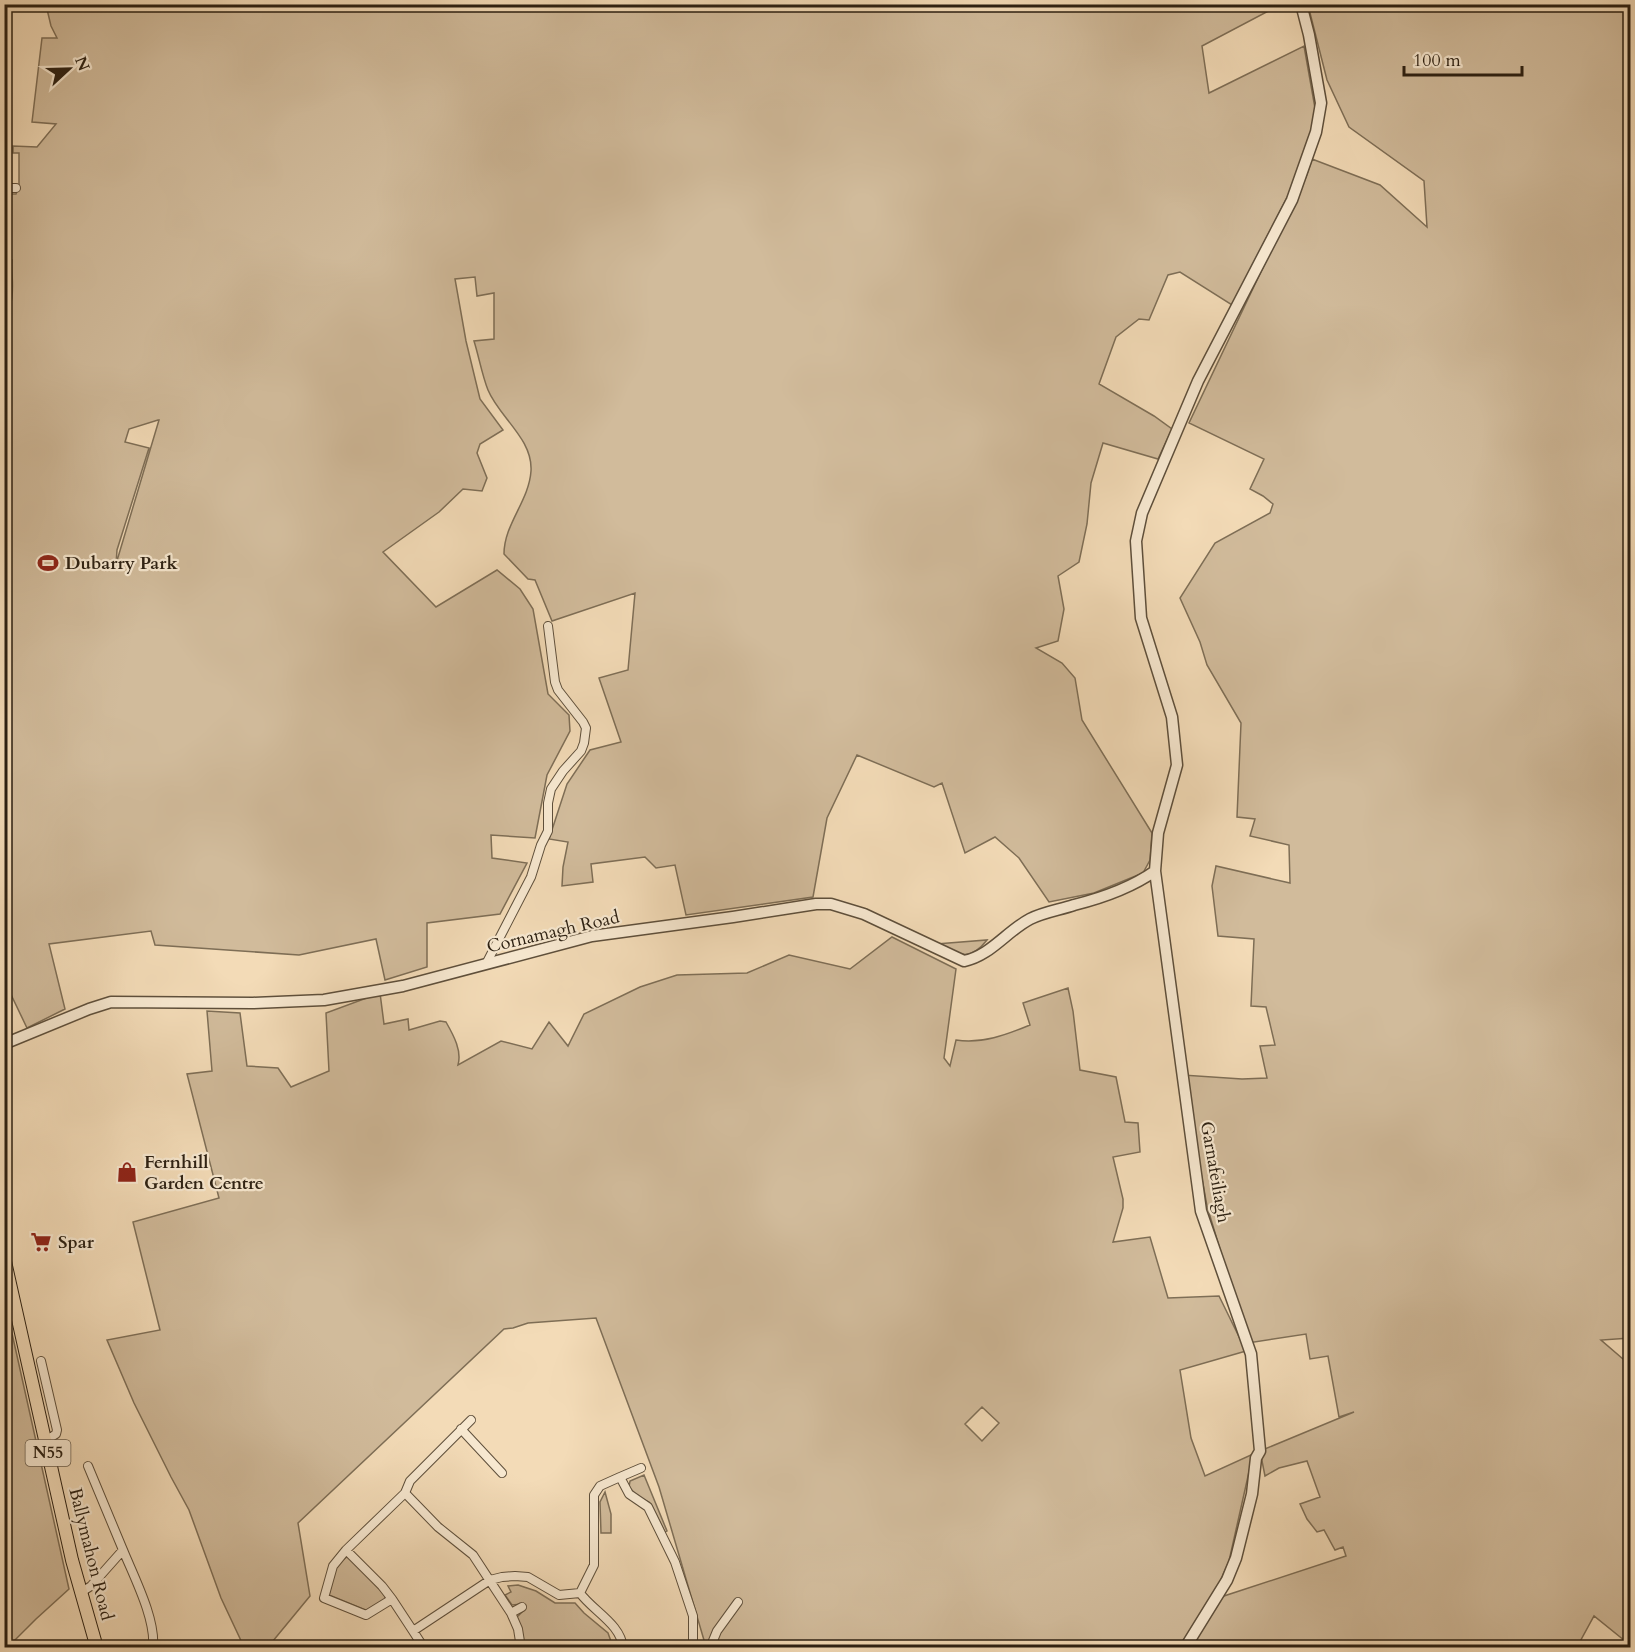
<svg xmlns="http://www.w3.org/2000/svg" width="1635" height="1652" font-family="Cardo,serif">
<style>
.green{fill:#d1bb9b;stroke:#7e6e56;stroke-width:1.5;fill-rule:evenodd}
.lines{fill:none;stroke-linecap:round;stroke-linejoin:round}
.minor-casing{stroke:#5e4f3b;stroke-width:10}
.tertiary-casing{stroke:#5e4f3b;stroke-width:13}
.primary-casing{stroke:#2c2012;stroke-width:14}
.minor{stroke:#f7e8d0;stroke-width:8}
.tertiary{stroke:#f7e8d0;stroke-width:10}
.primary{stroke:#f3dbb7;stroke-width:12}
.labels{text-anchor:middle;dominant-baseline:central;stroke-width:4.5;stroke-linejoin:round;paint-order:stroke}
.shield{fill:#f7e8d0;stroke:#695c4b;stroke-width:1.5}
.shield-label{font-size:16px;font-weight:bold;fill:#2c2012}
.poi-label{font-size:18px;font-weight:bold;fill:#2c2012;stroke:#f7e8d0;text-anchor:start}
.street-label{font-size:18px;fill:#2c2012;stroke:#f7e8d0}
</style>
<rect width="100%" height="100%" fill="#f3dbb7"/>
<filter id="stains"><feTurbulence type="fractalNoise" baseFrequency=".00333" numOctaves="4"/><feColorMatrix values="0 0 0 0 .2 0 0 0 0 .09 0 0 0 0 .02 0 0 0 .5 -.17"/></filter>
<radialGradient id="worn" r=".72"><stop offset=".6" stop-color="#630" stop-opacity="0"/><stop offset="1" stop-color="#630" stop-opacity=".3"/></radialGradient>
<path class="green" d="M46 5H1280L1202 46 1209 93 1304 46 1315 108 1312 131 1295 182 1232 305 1180 272 1168 275 1149 320 1139 319 1116 337 1099 384 1154 416 1172 429 1158 459 1103 443 1091 483 1087 524 1079 562 1058 576 1064 609 1058 641 1036 648 1062 663 1075 678 1082 720 1152 833 1150 860 1143 873 1094 893 1049 902 1019 858 995 837 965 853 942 783 934 787 857 755 827 818 813 897 686 915 675 865 656 868 645 857 591 864 593 882 562 886 563 867 568 842 549 839 567 784 590 750 621 742 599 678 628 670 635 593 552 621 535 580 528 579 504 554C504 524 529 501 531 471 533 439 499 417 488 390 482 375 479 357 474 341L494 339V293L477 296 475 277 455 279 466 341 480 399 503 430 480 444 477 453 487 478 482 491 463 489 439 512 383 552 436 607 497 570 520 589 533 609 548 694 569 715 570 731 547 775 535 838 491 835 492 858 527 863 500 914 427 923V967L385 980 376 939 299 955 155 945 151 931 49 944 65 1009 27 1028 5 982 4 305 10 306C15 294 11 274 12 260H6V194H16L19 185V153H13V146L37 147 56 124 32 122 42 38H57L51 26ZM158 420H159L116 564 117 550 149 448 125 442 129 429Z
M1308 5H1630V1338L1601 1340 1630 1365V1645L1594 1616 1577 1647H1190L1221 1597 1346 1556 1343 1547 1335 1550 1324 1530 1317 1532 1307 1519 1300 1504 1320 1497 1307 1461 1279 1468 1265 1476 1260 1451 1354 1412 1339 1417 1328 1356 1310 1359 1306 1334 1248 1343 1207 1206 1183 1075 1242 1079 1267 1078 1260 1046 1275 1045 1266 1007 1251 1006 1254 939 1218 936 1212 886 1216 866 1290 883 1289 845 1250 836 1255 819 1237 817 1241 723 1207 665 1200 642 1180 598 1215 543 1270 513 1273 504 1263 496 1250 489 1264 459 1189 423 1306 177 1312 159 1380 185 1427 227 1424 181 1349 127 1327 80Z
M892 937 956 969 944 1058 950 1066 956 1040C982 1044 1006 1035 1030 1025L1023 1003 1068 988 1073 1011 1080 1070 1116 1077 1125 1122 1138 1123 1140 1152 1113 1157 1123 1199V1208L1113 1242 1150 1237 1168 1298 1219 1296 1246 1351 1180 1370 1191 1438 1205 1476 1253 1454 1229 1561 1218 1586 1180 1647H706L659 1487 596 1318 528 1323 513 1328 504 1329 298 1523 310 1596 268 1647H244L221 1598 189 1510 171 1477 134 1403 107 1340 160 1330 133 1222 219 1198 187 1074 212 1071 207 1011 240 1013 247 1066 278 1068 291 1087 329 1071 326 1013 380 993 384 1024 408 1019 409 1030 440 1021 446 1022C454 1036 462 1051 458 1065L501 1041 532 1049 549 1022 568 1046 584 1014 640 987 677 975 747 973 789 955 850 969ZM982 1407 999 1423 982 1441 965 1424Z
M987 940C969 963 958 954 936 944Z
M5 1302 69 1589 36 1619 7 1648 4 1647Z
M644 1475 667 1531 665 1532 652 1506 649 1502 638 1497 629 1487 630 1481Z
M605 1492 611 1514V1533H601L600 1502Z
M348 1556 385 1595V1599L368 1611 329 1595 336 1565Z
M518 1585 536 1591 555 1603H575L584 1613 608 1633 613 1647H525L517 1617 524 1610 522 1604 512 1605 505 1595 511 1592 508 1586Z"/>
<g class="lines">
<g class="minor-casing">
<path id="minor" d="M4 188H16
M486 964 531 877 541 845 548 831V803L551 789 563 771 581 751 584 743 586 728 583 722 558 690 555 682 548 626
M41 1361 57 1430 56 1434 45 1441
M461 1429 502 1473
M88 1466 123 1550
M620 1477 641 1468
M405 1493 410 1481 471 1420
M346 1550 405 1493 438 1527 473 1555 511 1613 518 1629 521 1648
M80 1593 91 1586 123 1550C134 1577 156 1619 153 1648
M392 1599 382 1586 346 1550 333 1566 324 1598 366 1615 392 1599 413 1631
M511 1613 522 1607
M424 1648 413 1631 490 1580 502 1577 515 1576 528 1577 559 1595 580 1593
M623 1648C621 1624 593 1611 580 1593L594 1565V1495L600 1486 620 1477 629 1494 648 1507 675 1562 693 1616V1648
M710 1648 717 1631 738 1602"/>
</g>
<g class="tertiary-casing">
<path id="tertiary" d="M4 1044 89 1009 111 1002 253 1003 324 1000 403 986 592 936 733 917 816 904H831L864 914 964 961C990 956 1007 931 1030 919 1044 912 1059 910 1074 905 1102 898 1131 888 1155 871
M1185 1648 1227 1580 1236 1558 1252 1494 1256 1458 1260 1451 1251 1354 1201 1211 1155 871 1158 833 1177 765 1172 717 1141 618 1136 541 1142 513 1198 381 1292 200 1316 132 1321 103 1309 35 1301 4"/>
</g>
<g class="primary-casing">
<path id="primary" d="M4 1257 72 1560 97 1648"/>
</g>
<use href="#minor" class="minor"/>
<use href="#tertiary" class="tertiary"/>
<use href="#primary" class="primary"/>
</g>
<defs>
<g id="stadium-bare" transform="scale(1.62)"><path d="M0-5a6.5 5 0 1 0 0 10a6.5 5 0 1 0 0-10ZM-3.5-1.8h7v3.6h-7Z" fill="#8f2418" stroke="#f7e8d0" stroke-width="2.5" paint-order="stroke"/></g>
<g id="shop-bare" transform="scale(1.62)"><path d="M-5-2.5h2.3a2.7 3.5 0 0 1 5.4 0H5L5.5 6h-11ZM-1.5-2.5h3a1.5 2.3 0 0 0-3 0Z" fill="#8f2418" stroke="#f7e8d0" stroke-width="2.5" paint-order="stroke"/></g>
<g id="supermarket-bare" transform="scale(1.62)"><path d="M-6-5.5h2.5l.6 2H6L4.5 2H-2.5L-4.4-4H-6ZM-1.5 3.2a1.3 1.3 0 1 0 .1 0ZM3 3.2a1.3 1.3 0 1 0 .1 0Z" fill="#8f2418" stroke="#f7e8d0" stroke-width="2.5" paint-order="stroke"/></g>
</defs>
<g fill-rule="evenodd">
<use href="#stadium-bare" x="48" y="563"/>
<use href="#shop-bare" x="127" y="1172"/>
<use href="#supermarket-bare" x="41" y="1242"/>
</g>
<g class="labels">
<rect class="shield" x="25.5" y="1440" width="45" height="26" rx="4.5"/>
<g class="shield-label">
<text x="48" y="1453">N55</text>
</g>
<g class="poi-label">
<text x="65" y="563">Dubarry Park</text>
<text x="144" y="1162">Fernhill<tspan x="144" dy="21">Garden Centre</tspan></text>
<text x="58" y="1242">Spar</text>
</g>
<g class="street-label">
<text transform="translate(553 932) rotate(-13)">Cornamagh Road</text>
<text transform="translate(1215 1172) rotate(80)">Garnafeiliagh</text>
<text transform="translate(91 1554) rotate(76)">Ballymahon Road</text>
</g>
</g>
<rect width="1635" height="1652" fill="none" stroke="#f3dbb7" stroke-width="24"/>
<rect x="6" y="6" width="1623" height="1640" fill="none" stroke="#2c2012" stroke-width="3"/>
<rect x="12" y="12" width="1611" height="1628" fill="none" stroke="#2c2012" stroke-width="1.5"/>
<g transform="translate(69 69) rotate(68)" stroke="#f7e8d0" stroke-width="4.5" paint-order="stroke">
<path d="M0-4.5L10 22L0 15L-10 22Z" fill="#2c2012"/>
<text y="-9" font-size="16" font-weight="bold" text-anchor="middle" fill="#2c2012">N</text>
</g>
<path d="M1404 66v9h118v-9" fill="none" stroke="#2c2012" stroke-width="3"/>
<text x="1413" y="66" font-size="18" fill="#2c2012" stroke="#f7e8d0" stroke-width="4.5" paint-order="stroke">100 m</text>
<rect width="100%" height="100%" filter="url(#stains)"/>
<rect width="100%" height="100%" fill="url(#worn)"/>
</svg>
